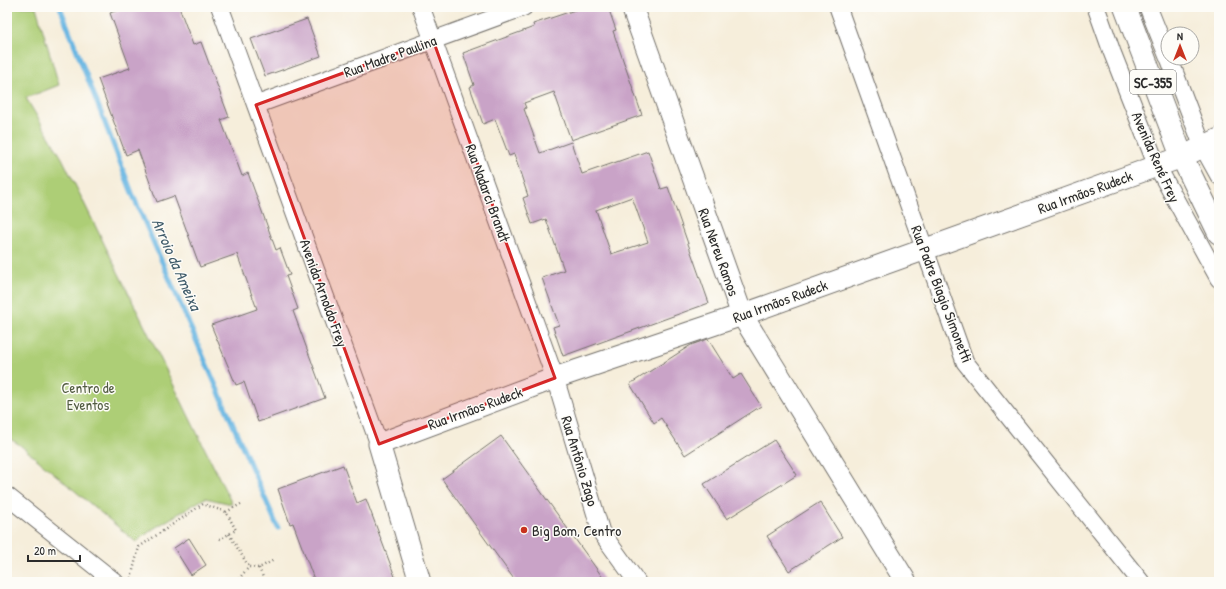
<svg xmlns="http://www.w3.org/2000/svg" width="1226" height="589" font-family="'Patrick Hand',sans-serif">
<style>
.green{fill:#adce76;stroke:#6c7c50}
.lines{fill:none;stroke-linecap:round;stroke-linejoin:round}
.stream{stroke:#68b6e2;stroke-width:5}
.building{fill:#c9a3c7;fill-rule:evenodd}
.minor-casing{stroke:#726f69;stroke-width:19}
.tertiary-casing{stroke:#726f69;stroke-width:23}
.primary-casing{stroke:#726f69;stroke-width:24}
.path{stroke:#726f69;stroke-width:2.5;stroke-dasharray:1 3;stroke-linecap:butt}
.minor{stroke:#fff;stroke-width:17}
.tertiary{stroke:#fff;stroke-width:21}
.primary{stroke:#fff;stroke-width:22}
.marked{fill:#d62828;fill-opacity:0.2;stroke:#d62828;stroke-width:3;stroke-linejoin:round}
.poi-dot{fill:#c8321e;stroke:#fdfcf7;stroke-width:1.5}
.labels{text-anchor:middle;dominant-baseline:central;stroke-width:3;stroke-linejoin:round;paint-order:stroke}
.shield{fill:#fdfcf7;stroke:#6a6a68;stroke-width:1}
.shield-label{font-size:14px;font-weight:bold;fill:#2b2b2b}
.street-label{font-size:15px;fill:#2b2b2b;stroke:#fdfcf7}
.park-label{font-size:15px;fill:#525c42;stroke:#fdfcf7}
.poi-label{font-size:15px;fill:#2b2b2b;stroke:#fdfcf7;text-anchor:start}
.water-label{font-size:16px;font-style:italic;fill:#405c6b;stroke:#fdfcf7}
</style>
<rect width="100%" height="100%" fill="#fdfcf7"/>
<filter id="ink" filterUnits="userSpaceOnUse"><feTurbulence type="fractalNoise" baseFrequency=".025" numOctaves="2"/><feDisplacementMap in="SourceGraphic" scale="8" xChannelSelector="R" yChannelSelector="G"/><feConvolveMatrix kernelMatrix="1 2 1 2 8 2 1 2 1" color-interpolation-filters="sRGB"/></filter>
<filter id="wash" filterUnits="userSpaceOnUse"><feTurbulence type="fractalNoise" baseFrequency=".012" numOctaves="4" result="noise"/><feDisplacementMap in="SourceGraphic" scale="16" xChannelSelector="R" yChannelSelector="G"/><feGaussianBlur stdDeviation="0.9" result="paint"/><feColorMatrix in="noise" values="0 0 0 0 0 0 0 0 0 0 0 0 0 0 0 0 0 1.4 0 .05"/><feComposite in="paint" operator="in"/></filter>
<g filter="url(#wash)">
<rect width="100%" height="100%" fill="#f6eedb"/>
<path class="green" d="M7 7H36L59 85 26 98 62 158 232 504 205 498 153 529 136 542 20 445 7 437Z"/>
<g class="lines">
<path class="stream" d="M60 7 132 193 278 528"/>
</g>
<g id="blocks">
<path class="building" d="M126 7H179L193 45 201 42 229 117 221 120 242 176 248 173 276 250 280 248 290 275 286 276 298 309 293 311 325 398 258 422 244 382 236 385 211 325 257 309 237 254 200 267 174 196 157 202 138 150 126 155 98 79 130 68 110 13Z
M584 7H608L616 30 613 31 642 115 571 140 554 92 524 103 526 108 524 109 540 153 571 142 582 174 648 151 661 189 668 187 709 303 563 356 553 327 559 325 542 278 564 270 546 219 532 224 523 198 528 196 514 154 509 156 495 119 483 124 470 87 474 85 463 53 534 27 533 24ZM632 197 648 242 611 254 596 210Z
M307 19 321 56 265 76 251 39Z
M708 339 733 379 741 374 761 406 685 455 661 418 654 423 630 384 691 345Z
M501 436 606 582H516L442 479Z
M774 440 797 475 727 519 704 484Z
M343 465 357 503 366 499 397 582H315L293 523 290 524 278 489Z
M820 502 842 537 789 571 767 536Z
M189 538 206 565 191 575 174 548Z"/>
</g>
</g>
<g filter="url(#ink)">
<use href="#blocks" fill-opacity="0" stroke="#726f69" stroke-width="1"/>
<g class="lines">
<g class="minor-casing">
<path id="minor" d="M220 7 379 444
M421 7 555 378 601 532 637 582
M838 7 965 362 1141 582
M1096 7 1112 52 1157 166 1219 279
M1148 7 1168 57
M1169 58 1203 147 1219 176
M256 105 524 7
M7 496 115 582"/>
</g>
<g class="tertiary-casing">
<path id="tertiary" d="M632 7 742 315 906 582
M420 582 379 444 555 378 742 315 1182 157 1219 139"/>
</g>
<g class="primary-casing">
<path id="primary" d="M1125 7 1182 157 1219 233"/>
</g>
<path class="path" d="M226 512 241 504
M229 534 249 567
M259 568 265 582
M131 578 139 547 203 504 226 512 236 530 218 540
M236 582 249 567 259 568 274 560"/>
<use href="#minor" class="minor"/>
<use href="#tertiary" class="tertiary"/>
<use href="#primary" class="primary"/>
</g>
</g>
<path class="marked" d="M433 40 555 378 379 444 256 105Z"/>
<circle class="poi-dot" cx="524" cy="530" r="4"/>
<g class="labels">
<rect class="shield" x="1130" y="70" width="46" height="24" rx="3"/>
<g class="shield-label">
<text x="1153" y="82">SC-355</text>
</g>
<g class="street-label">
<text transform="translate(390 56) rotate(-20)">Rua Madre Paulina</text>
<text transform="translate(1156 157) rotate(66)">Avenida René Frey</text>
<text transform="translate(1085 192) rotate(-20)">Rua Irmãos Rudeck</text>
<text transform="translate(488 193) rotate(70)">Rua Nadarci Brandt</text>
<text transform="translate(719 252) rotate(70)">Rua Nereu Ramos</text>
<text transform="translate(324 293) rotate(70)">Avenida Arnoldo Frey</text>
<text transform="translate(942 294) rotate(69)">Rua Padre Biagio Simonetti</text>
<text transform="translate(780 301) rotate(-20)">Rua Irmãos Rudeck</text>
<text transform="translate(475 408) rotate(-20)">Rua Irmãos Rudeck</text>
<text transform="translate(580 461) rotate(73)">Rua Antônio Zago</text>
</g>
<g class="park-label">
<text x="88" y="387">Centro de<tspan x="88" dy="17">Eventos</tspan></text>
</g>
<g class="poi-label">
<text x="532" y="530">Big Bom, Centro</text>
</g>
<g class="water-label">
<text transform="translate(177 264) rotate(66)">Arroio da Ameixa</text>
</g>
</g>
<rect width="1226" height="589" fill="none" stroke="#fdfcf7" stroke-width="24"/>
<g transform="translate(1180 46)"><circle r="19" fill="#fdfcf7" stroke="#a9a8a5"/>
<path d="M0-3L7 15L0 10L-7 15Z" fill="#c8321e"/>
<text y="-6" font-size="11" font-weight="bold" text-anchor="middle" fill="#2b2b2b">N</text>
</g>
<path d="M28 555v6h52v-6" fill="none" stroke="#2b2b2b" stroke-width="2"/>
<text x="34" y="555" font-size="12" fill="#2b2b2b" stroke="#fdfcf7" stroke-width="3" paint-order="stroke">20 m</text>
</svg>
